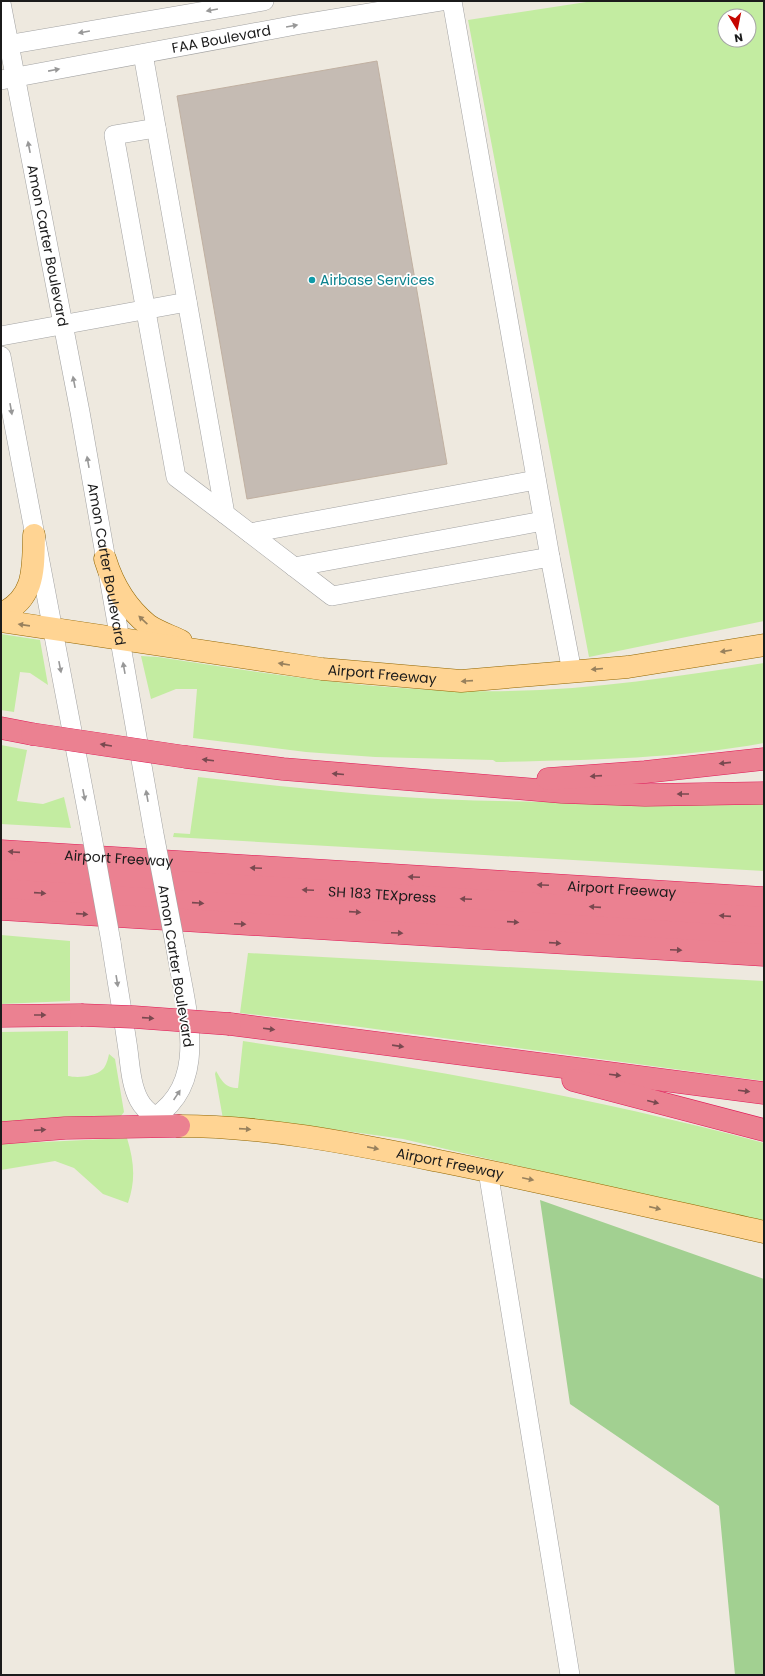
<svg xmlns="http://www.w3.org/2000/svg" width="765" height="1676" font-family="Poppins,sans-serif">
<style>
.grass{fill:#c3eca1;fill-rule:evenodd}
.forest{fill:#a2d091}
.building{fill:#c5bbb3;stroke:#c0b0a1}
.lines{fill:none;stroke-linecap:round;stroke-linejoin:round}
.minor-casing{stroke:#a2a2a2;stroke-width:20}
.major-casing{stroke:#926600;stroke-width:23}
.highway-casing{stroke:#e01856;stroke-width:23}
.minor{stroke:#fff;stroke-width:19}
.major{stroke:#ffd493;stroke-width:22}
.highway{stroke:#eb8191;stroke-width:22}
.minor-bridge-casing{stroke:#a2a2a2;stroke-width:20;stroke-linecap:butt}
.highway-bridge-casing{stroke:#e01856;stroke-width:23;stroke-linecap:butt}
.minor-bridge{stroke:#fff;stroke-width:19}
.highway-bridge{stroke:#eb8191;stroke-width:22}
.oneway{fill:#989898}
.oneway2{fill:#98815d}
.oneway3{fill:#794950}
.culture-dot{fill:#0f9aa8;stroke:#fff;stroke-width:1.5}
.labels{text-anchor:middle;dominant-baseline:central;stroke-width:3.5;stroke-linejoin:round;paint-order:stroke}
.street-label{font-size:14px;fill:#1b1b1b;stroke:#fff}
.culture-label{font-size:14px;fill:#0d838f;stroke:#fff;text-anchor:start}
</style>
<rect width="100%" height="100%" fill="#eee9df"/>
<path class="grass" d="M593 1H764V621L589 657 468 20ZM725 16H749V40H725Z
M1 634 40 640 48 685 30 673 20 672 14 712 1 710Z
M141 656 158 657C263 673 368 690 474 691 572 693 668 678 764 663V743C677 759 584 760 496 762L493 760 375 757 306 752 193 738 197 689H176L151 699Z
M1 745 27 750 17 801 43 804 64 797 71 828 1 824Z
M198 777C277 786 358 795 438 799 547 804 655 802 764 801V871L173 837 174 833 190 834Z
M1 935 70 941V1001L1 1004Z
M248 953 764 981V1081L345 1025 240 1013Z
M68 1031V1076C77 1078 95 1077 103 1069 106 1066 108 1059 109 1054L115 1059 124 1112 121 1116 1 1122V1032Z
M243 1041C419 1067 592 1097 764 1143V1223L403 1139 288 1123 223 1119 215 1074 216 1071C222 1081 225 1088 238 1088Z
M127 1138C134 1161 136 1180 128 1203L103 1194 74 1168 55 1161 1 1170V1144Z"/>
<path class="forest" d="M540 1200 764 1279V1675H735L719 1506 570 1404Z"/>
<path class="building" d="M377 61 447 464 247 499 177 96Z"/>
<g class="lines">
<g class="minor-casing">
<g id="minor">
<path d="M452 1 550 557"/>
<path id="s1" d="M1 3 80 412 154 834"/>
<path d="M1 46 264 1"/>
<path d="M143 54 225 514 332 596 550 557 572 672"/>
<path id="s2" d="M1 80 296 25 442 1"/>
<path d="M156 128 114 135 176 477 225 514"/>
<path d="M1 336 187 302"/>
<path d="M1 356 91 831"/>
<path d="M250 533 536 480"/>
<path d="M294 567 543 521"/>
<path d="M111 942C116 976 122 1009 127 1043 130 1061 130 1083 139 1100 146 1113 161 1122 176 1125"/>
<path d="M146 1122C214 1088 185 1008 176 949"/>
<path d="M488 1171 570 1675"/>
</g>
</g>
<g class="major-casing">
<g id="major">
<path d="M105 559C113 585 127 608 148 625 158 632 171 636 181 641"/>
<path d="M1 614C36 598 33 567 34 535"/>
<path id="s3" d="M1 621 322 669 461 681 628 667 764 645"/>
<path id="s4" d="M179 1126C267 1126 354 1144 439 1161 548 1183 656 1208 764 1232"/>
</g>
</g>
<g class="highway-casing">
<g id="highway">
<path d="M1 728 32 734"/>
<path d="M186 757 283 769 562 792 645 795 764 793"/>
<path d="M548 779 645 772 764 759"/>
<path id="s5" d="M1 851 764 898"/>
<path id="s6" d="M1 871 764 918"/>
<path d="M1 890 764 938"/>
<path d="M1 909 764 955"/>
<path d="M1 1016 81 1015"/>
<path d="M230 1024 764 1093"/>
<path d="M573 1080 764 1130"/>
<path d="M1 1133 65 1128 179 1126"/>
</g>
</g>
<use href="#minor" class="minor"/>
<use href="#major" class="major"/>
<use href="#highway" class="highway"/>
<g class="minor-bridge-casing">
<path id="minor-bridge" d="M91 831 111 942
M154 834 176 949"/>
</g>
<g class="highway-bridge-casing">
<path id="highway-bridge" d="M32 734 186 757
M81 1015 134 1017 230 1024"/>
</g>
<use href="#minor-bridge" class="minor-bridge"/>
<use href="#highway-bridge" class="highway-bridge"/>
</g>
<defs><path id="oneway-solid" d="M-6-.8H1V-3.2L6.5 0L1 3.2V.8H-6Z"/></defs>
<g class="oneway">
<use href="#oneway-solid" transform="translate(212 10) rotate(170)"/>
<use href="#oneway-solid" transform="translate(292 26) rotate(-10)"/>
<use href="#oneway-solid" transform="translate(84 32) rotate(170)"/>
<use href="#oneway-solid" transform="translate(54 70) rotate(-11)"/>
<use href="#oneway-solid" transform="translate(29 147) rotate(-101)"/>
<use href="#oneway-solid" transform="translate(74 382) rotate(-101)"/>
<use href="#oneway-solid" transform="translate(11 409) rotate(80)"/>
<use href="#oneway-solid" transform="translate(88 462) rotate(-100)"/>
<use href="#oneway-solid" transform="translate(60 667) rotate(79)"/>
<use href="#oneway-solid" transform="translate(124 668) rotate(-100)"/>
<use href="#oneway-solid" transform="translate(84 795) rotate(79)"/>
<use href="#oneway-solid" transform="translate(147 796) rotate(-100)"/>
<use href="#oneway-solid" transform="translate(117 981) rotate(81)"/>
<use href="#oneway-solid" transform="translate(177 1095) rotate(-56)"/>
</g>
<g class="oneway2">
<use href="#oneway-solid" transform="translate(143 620) rotate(-137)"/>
<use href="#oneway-solid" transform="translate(24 625) rotate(-172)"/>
<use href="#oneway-solid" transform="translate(726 651) rotate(171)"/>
<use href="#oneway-solid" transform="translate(284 664) rotate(-171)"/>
<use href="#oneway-solid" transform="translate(597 669) rotate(175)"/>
<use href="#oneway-solid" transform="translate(467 681) rotate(176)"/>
<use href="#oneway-solid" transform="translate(245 1129) rotate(4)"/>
<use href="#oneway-solid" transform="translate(373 1148) rotate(11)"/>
<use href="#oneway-solid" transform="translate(528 1179) rotate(12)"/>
<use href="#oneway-solid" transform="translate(655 1208) rotate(13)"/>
</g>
<g class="oneway3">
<use href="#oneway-solid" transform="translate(106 745) rotate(-171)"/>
<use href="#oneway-solid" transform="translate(208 760) rotate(-173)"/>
<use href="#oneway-solid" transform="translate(725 763) rotate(174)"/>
<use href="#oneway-solid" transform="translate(338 774) rotate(-175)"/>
<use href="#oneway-solid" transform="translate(596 776) rotate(176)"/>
<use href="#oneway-solid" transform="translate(683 794) rotate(180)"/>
<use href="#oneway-solid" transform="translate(14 852) rotate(-176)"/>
<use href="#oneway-solid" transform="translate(256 868) rotate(-177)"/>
<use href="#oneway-solid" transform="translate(414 877) rotate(-177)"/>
<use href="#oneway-solid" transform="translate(543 885) rotate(-177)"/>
<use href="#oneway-solid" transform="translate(308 890) rotate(-177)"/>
<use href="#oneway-solid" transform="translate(40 893) rotate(4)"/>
<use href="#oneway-solid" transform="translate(466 899) rotate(-177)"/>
<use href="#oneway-solid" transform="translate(198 903) rotate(4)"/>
<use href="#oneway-solid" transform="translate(595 907) rotate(-176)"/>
<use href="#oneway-solid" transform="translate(355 912) rotate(4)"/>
<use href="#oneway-solid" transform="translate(82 914) rotate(4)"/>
<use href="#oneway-solid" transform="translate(725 916) rotate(-176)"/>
<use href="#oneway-solid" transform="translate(513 922) rotate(4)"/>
<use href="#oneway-solid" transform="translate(240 924) rotate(3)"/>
<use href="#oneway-solid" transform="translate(397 933) rotate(3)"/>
<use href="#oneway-solid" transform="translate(555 943) rotate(4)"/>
<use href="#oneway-solid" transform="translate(676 950) rotate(3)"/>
<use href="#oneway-solid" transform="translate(40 1015)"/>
<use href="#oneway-solid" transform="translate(148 1018) rotate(4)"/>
<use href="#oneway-solid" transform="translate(269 1029) rotate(7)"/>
<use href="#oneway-solid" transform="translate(398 1046) rotate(8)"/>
<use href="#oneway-solid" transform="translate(615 1075) rotate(7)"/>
<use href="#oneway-solid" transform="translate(744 1091) rotate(7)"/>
<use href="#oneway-solid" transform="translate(653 1102) rotate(14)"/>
<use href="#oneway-solid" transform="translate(40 1130) rotate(-4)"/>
</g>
<circle class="culture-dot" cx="312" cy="280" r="4"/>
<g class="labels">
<g class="street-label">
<text stroke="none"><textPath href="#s2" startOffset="224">FAA Boulevard</textPath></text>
<text stroke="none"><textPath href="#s1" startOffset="247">Amon Carter Boulevard</textPath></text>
<text stroke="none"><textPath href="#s1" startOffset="571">Amon Carter Boulevard</textPath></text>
<text stroke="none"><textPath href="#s3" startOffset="385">Airport Freeway</textPath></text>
<text stroke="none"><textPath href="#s5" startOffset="118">Airport Freeway</textPath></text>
<text stroke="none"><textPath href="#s5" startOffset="622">Airport Freeway</textPath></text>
<text stroke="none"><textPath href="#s6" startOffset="382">SH 183 TEXpress</textPath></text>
<text transform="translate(176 966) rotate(81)">Amon Carter Boulevard</text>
<text stroke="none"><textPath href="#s4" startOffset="274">Airport Freeway</textPath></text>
</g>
<g class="culture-label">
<text x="320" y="280">Airbase Services</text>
</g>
</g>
<rect width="765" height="1676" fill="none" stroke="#1b1b1b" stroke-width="4"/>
<g transform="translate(737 28) rotate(170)"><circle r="19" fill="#ffffff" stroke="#a4a4a4"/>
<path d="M0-3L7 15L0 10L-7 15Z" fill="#c60600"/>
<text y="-6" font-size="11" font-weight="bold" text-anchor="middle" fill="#1b1b1b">N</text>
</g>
</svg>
